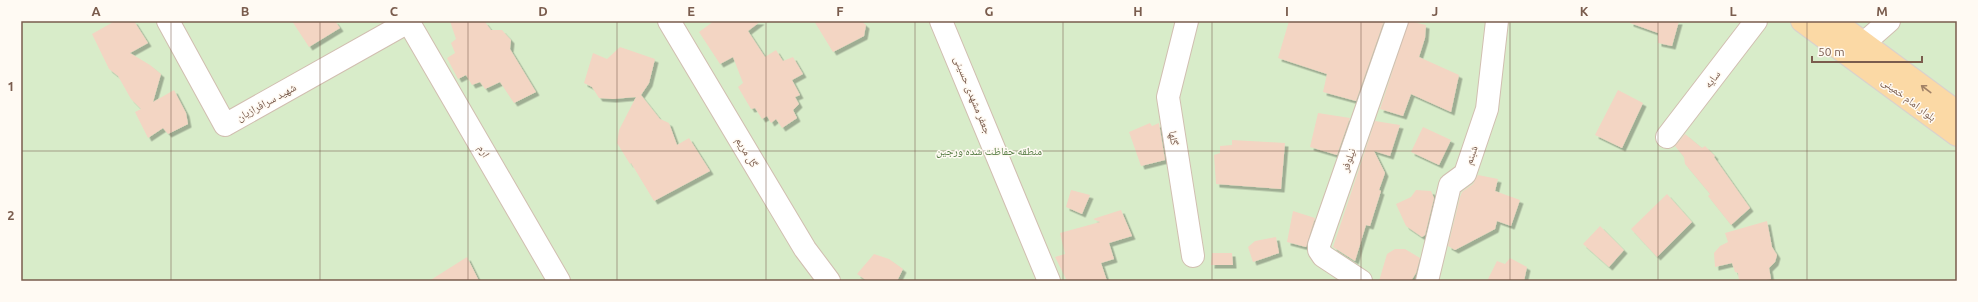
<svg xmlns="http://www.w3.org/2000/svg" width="1978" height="302" font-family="Ubuntu,'Noto Naskh Arabic',sans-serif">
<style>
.green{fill:#d8ecc9}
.building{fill:#f3d5c3;filter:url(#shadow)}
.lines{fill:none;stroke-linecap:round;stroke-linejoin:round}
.minor-casing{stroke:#d1beb0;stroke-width:24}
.major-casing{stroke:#dad1cd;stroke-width:24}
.minor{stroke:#fff;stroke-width:22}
.major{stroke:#fbd9a5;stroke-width:22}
.oneway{stroke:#a18267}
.grid{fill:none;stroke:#7a5c4d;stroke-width:1;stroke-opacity:0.55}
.labels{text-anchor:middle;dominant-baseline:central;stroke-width:3;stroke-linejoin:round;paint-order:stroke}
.street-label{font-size:11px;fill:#7a5c4d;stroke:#fffaf3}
.park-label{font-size:11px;fill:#537a41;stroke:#fffaf3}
.neatline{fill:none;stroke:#7a5c4d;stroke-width:1.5}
.grid-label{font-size:13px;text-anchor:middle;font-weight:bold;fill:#7a5c4d}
</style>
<defs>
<filter id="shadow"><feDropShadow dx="3.5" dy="3.5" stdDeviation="0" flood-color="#0004"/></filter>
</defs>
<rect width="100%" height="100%" fill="#fdf6ec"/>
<path class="green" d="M21 21H1957V281H21Z"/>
<path class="building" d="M115 21H134L148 43 130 53 150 65 161 74 153 102 174 90 186 113 188 124 168 134 163 128 148 138 135 112 141 109 131 99 118 76 109 69 92 34Z
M292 21H335L340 28 309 47Z
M450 21H478L485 22 491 30H502L511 40 510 49 536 92 514 103 500 82 485 89 480 82 472 85 466 75 458 79 447 58 455 53 451 43 456 39Z
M714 21H761L748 31 765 57 776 50 783 61 793 57 803 74 792 80 800 95 795 97 799 104 793 110 797 118 782 128 776 119 771 123 767 116 762 119 755 108 751 109 738 87 743 83 733 57 720 64 699 32Z
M814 21H861L866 25 864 36 833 52Z
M1289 21H1384L1356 101 1323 92 1327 74 1278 58Z
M1409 21 1426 25 1425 38 1419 57 1459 75 1451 112 1411 94 1403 116 1380 109Z
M1630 21H1679L1672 46 1658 43V33L1630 23Z
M620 47 655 59 649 83 641 95 660 119 669 123 677 145 689 138 710 171 654 201 631 163 630 164 617 143 619 130 636 97 613 99 599 98 592 87 584 83 593 53 607 59Z
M1618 90 1643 103 1622 148 1595 135Z
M1318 113 1350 118 1337 155 1310 147Z
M1375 121 1400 125 1390 156 1374 151 1385 173 1379 190 1381 191 1370 226 1366 225 1355 261 1333 247Z
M1150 123 1152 126 1159 123 1165 160 1141 166 1129 132Z
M1423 127 1451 140 1439 165 1411 152Z
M1685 134 1702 148 1705 146 1715 156 1714 157 1750 208 1731 225 1708 196 1710 194 1685 164 1684 157 1675 146Z
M1232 140 1285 143 1281 189 1216 184 1214 155 1220 153V146L1232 145Z
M1478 175 1498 179 1495 191 1520 200 1511 226 1497 221 1495 229 1455 250 1448 246 1460 197 1462 192 1473 184Z
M1071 190 1090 195 1082 214 1066 207Z
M1416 190 1431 191 1434 198 1425 235 1422 237 1406 226 1396 204 1411 197Z
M1667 194 1692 222 1657 257 1631 229Z
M1121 210 1132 236 1109 243 1114 259 1101 263 1107 281H1067L1055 257 1065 254 1060 233 1100 222 1093 219Z
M1293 211 1315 218 1306 247 1287 242Z
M1767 221 1772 247 1777 255 1775 262 1769 268 1771 279 1762 281H1739L1738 273 1735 272 1732 263 1715 267 1714 253 1720 246 1728 242 1725 233Z
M1600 226 1624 250 1609 267 1583 244Z
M1276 237 1279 253 1253 262 1248 247 1255 241Z
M1395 249H1405L1420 258 1416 273 1411 281H1379L1387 254Z
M1212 253H1232L1233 265H1211Z
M874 254 889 259 903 269 897 281H867L857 274Z
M467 257 479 281H429Z
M1510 258 1527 267 1524 281H1487L1497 261 1505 264Z"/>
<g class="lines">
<g class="minor-casing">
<path id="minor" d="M168 21 225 125 410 21
M408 21 559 281
M669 21 805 249 829 281
M941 21 1049 281
M1187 21 1168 97 1193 256
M1864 43 1889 21
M1667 137 1756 21
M1361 281 1323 256 1319 250V245L1397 21
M1427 281 1450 185 1465 174 1487 109 1497 21"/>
</g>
<g class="major-casing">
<path id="major" d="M1802 21 1957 135
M1834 21 1957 112"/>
</g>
<use href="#minor" class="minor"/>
<use href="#major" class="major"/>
</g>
<defs><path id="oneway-shaft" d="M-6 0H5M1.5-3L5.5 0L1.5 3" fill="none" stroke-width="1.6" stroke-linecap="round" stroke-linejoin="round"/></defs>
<use class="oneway" href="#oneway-shaft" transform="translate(1926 89) rotate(-143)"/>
<path class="grid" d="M171 21V281M320 21V281M468 21V281M617 21V281M766 21V281M915 21V281M1063 21V281M1212 21V281M1361 21V281M1510 21V281M1658 21V281M1807 21V281M21 151H1957"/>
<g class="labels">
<g class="street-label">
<text transform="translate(1712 79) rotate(-52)">سایه</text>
<text transform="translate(973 95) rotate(68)">جعفر مشهدی حسینی</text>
<text transform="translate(1909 99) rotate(37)">بلوار امام خمینی</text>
<text transform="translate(266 102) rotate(-29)">شهید سرافرازیان</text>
<text transform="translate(1174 138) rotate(81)">گلها</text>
<text transform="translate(484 151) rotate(60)">ارم</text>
<text transform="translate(747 152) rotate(59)">گل مریم</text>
<text transform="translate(1471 155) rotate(-71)">شبنم</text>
<text transform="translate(1348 160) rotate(-71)">نیلوفر</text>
</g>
<g class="park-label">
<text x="989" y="151">منطقه حفاظت شده ورجین</text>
</g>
</g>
<rect width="1978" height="302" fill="none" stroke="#fffaf3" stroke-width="44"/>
<path d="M1812 56v6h110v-6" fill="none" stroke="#7a5c4d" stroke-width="2"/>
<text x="1818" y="56" font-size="12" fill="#7a5c4d" stroke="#fffaf3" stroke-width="3" paint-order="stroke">50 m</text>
<rect x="22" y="22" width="1934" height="258" class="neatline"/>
<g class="grid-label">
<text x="96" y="16">A</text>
<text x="245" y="16">B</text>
<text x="394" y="16">C</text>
<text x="543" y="16">D</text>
<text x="691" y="16">E</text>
<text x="840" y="16">F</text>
<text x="989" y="16">G</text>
<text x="1138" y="16">H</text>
<text x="1287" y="16">I</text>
<text x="1435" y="16">J</text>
<text x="1584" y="16">K</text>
<text x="1733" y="16">L</text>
<text x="1882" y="16">M</text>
<text x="11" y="91">1</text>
<text x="11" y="220">2</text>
</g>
</svg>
